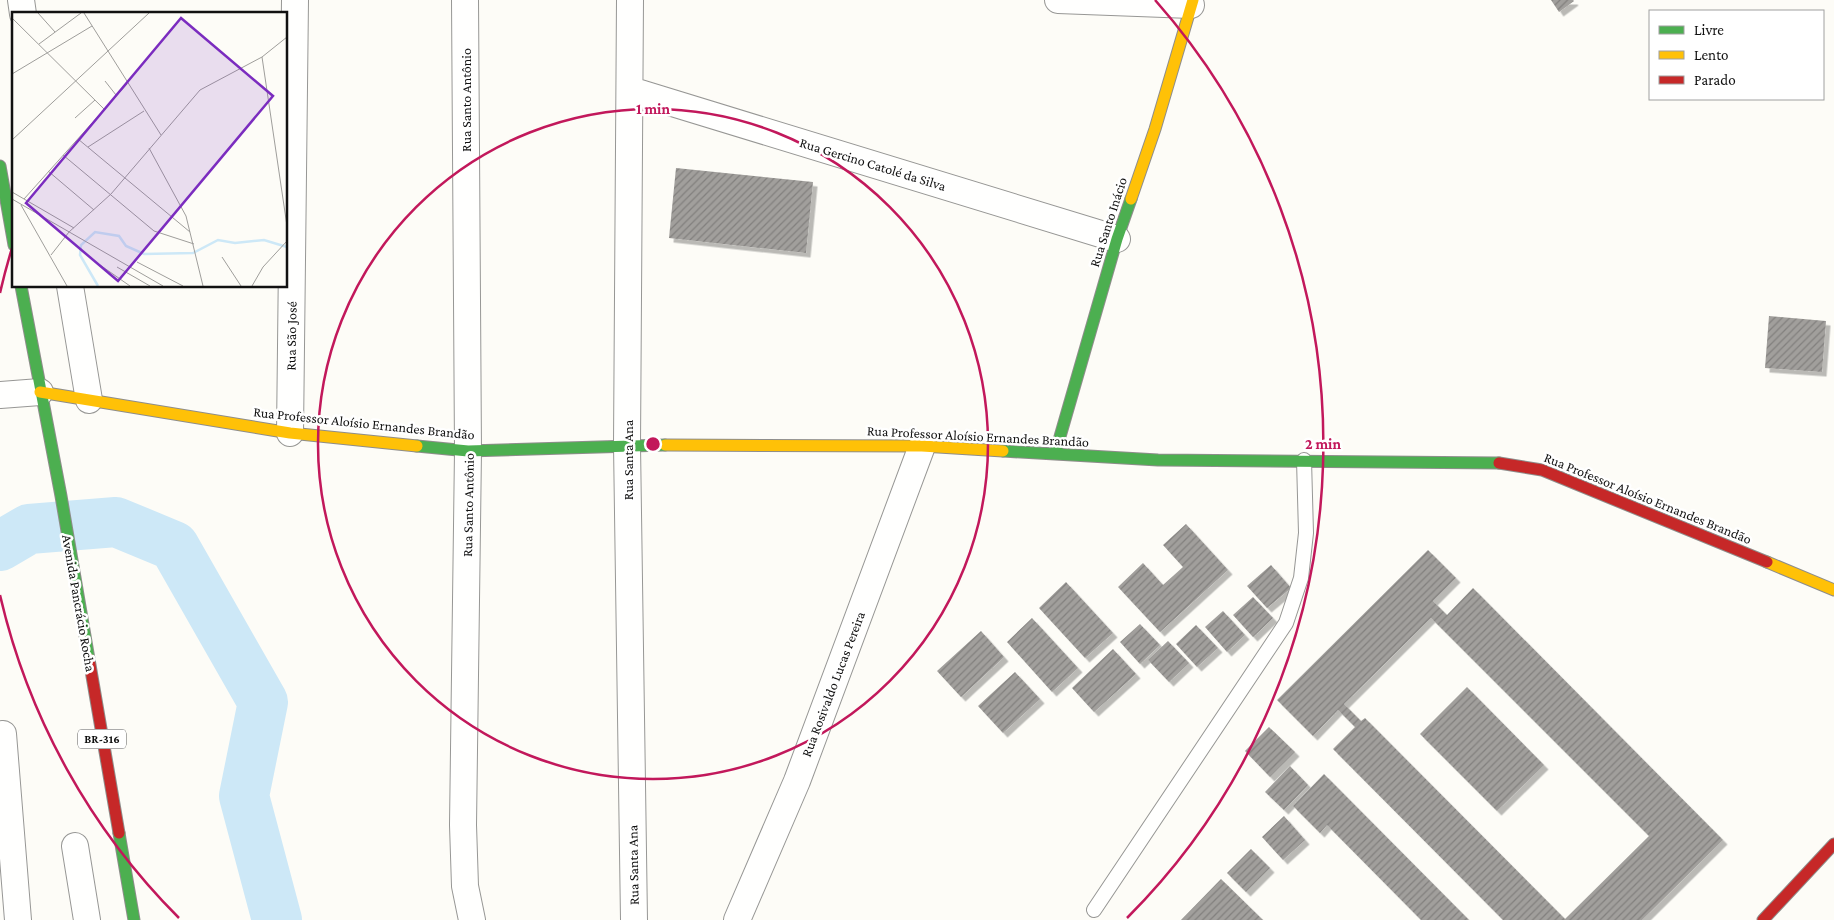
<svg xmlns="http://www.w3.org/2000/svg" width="1834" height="920" font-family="'Crimson Pro',serif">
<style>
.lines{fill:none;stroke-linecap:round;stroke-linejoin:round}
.river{stroke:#cde8f7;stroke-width:50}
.building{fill:url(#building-hatch);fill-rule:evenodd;filter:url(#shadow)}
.lane-casing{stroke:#979795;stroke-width:16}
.street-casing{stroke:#979795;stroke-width:28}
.fast-casing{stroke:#8e8d8b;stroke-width:13}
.slow-casing{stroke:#8e8d8b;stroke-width:13}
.jam-casing{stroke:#8e8d8b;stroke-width:13}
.lane{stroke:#fffffe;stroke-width:14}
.street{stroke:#fffffe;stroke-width:26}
.fast{stroke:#4caf50;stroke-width:11}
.slow{stroke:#ffc107;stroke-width:11}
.jam{stroke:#c62828;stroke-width:11}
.ring{fill:none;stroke:#c2185b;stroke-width:2.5}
.labels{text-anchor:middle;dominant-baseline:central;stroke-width:5;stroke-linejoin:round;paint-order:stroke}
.shield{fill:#fff;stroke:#585858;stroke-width:1}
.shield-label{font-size:12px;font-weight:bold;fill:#111}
.street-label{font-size:14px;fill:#111;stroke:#fff}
.inset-river{fill:none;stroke:#cde8f7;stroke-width:2.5}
.inset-road{fill:none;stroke:#9f9e9b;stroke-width:1}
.view{fill:#7b2cbf;fill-opacity:0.15;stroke:#7b2cbf;stroke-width:2.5}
.inset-edge{fill:none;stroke:#111;stroke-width:2.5}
.centre{fill:#c2185b;stroke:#fff;stroke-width:2.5}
.ring-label{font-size:15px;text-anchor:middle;font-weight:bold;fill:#c2185b;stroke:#fff;stroke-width:5;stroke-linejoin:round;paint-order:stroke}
</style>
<defs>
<pattern id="building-hatch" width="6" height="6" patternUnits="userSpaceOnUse" patternTransform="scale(1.25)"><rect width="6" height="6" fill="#a19f9c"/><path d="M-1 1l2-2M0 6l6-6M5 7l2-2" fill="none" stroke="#82807e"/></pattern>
<filter id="shadow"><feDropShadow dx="4.5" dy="4.5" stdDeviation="0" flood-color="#0004"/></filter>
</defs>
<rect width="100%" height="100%" fill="#fdfcf7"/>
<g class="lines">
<path class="river" d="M0 546 29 529 116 522 174 546 263 702 244 796 277 920"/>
</g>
<path class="building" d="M1551 0H1573L1574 1 1559 12Z
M676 168 813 182 806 253 669 238Z
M1769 316 1826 321 1822 372 1765 368Z
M1186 524 1228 570 1160 632 1118 587 1143 563 1163 585 1183 567 1163 545Z
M1428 550 1456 578 1433 601 1447 615 1473 588 1723 840 1642 920H1503L1333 749 1355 727 1338 710 1313 736 1277 700ZM1431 618 1649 836 1565 919 1365 718 1361 721 1344 704Z
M1271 565 1291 588 1267 608 1247 586Z
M1066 582 1113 633 1085 658 1039 608Z
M1253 597 1273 618 1253 637 1233 615Z
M1223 611 1245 635 1227 652 1205 627Z
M1032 618 1078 668 1052 692 1007 642Z
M1140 624 1160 645 1140 664 1120 642Z
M1196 625 1218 648 1197 667 1176 644Z
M981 631 1004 657 961 697 937 671Z
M1168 641 1189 663 1169 682 1148 660Z
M1113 649 1136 674 1094 712 1072 688Z
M1015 672 1040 699 1003 733 978 706Z
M1467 687 1544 765 1497 811 1420 734Z
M1269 727 1295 752 1270 777 1245 751Z
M1290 766 1308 785 1284 810 1265 792Z
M1324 774 1469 920H1421L1327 825 1320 833 1293 806Z
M1284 816 1305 840 1283 860 1262 837Z
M1251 849 1270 868 1246 892 1227 873Z
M1221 879 1263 920H1181Z"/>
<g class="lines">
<g class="lane-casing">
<path id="lane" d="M1094 910 1286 623 1301 578 1306 533 1304 460"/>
</g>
<g class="street-casing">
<path id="street" d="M21 0 23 14
M465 0 468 451 463 825 465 886 472 920
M630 0 627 445 634 920
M1058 0 1191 5
M630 90 1117 239
M70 286 89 400
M0 395 40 392
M290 433 295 0
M3 734 18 920
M75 846 87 920
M737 920 797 781 922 446"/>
</g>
<g class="fast-casing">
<path id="fast" d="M0 166 14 245
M21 286 61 496 89 659
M417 446 468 451 665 445
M1003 451 1158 460 1499 463
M1055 454 1117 239 1131 199
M119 833 134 920"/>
</g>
<g class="slow-casing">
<path id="slow" d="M1131 199 1155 129 1193 0
M40 392 290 433 417 446
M665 445 922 446 1003 451
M1767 562 1834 590"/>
</g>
<g class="jam-casing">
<path id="jam" d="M1499 463 1542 470 1767 562
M89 659 119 833
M1763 920 1834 844"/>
</g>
<use href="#lane" class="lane"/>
<use href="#street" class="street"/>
<use href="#fast" class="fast"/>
<use href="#slow" class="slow"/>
<use href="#jam" class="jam"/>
</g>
<g class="ring">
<circle cx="653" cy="444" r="335"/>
<path d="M179 918A670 670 0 0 1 0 595M0 293A670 670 0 0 1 12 248M1155 0A670 670 0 0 1 1127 918"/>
</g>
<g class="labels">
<rect class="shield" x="78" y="729.5" width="48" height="19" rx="4"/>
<g class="shield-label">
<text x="102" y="739">BR-316</text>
</g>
<g class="street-label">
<text transform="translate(466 100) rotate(-90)">Rua Santo Antônio</text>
<text transform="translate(873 164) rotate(17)">Rua Gercino Catolé da Silva</text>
<text transform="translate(1108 222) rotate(-72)">Rua Santo Inácio</text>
<text transform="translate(291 336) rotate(-89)">Rua São José</text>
<text transform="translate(364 423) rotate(6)">Rua Professor Aloísio Ernandes Brandão</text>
<text transform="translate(978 436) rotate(3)">Rua Professor Aloísio Ernandes Brandão</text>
<text transform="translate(628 460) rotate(-90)">Rua Santa Ana</text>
<text transform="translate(1648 498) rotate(22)">Rua Professor Aloísio Ernandes Brandão</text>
<text transform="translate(468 505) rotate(-89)">Rua Santo Antônio</text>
<text transform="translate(79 603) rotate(80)">Avenida Pancrácio Rocha</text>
<text transform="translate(833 684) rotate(-69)">Rua Rosivaldo Lucas Pereira</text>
<text transform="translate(633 865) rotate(-91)">Rua Santa Ana</text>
</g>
</g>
<g transform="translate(12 12)">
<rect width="275" height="275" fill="#fdfcf7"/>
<path class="inset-river" d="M86 274 68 243 69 233 83 220 107 224 114 234 132 242 181 241 206 228 223 231 252 228 275 235"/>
<path class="inset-road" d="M26 1 43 20M72 1 149 123M0 6 92 97M27 32 69 1M250 45 275 214M0 62 80 14M93 69 104 83M63 106 83 88M66 127 178 220M0 128 137 1M76 135 132 99M137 136 174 204 191 274M51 143 142 219 182 232M36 159 82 198M0 180 62 216M0 187 151 274M12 187 115 72M9 193 55 274M39 243 57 220 99 182 188 78 250 45 275 25M210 245 229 274M125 250 171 274M88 253 118 274M105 255 138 274M240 274 251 255 275 229"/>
<path class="view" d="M169 6 261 84 106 269 14 191Z"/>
<rect width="275" height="275" class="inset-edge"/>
</g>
<circle cx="653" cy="444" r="8" class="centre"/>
<g class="ring-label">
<text x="653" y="114">1 min</text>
<text x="1323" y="449">2 min</text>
</g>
<rect x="1649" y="10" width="175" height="90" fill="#ffffff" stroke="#a0a0a0"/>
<rect x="1659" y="26" width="25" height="8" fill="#4caf50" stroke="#a0a0a0"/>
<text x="1694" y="35" font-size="15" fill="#111111">Livre</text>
<rect x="1659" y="51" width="25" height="8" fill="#ffc107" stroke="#a0a0a0"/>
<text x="1694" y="60" font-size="15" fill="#111111">Lento</text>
<rect x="1659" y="76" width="25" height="8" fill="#c62828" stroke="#a0a0a0"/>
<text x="1694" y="85" font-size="15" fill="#111111">Parado</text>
</svg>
